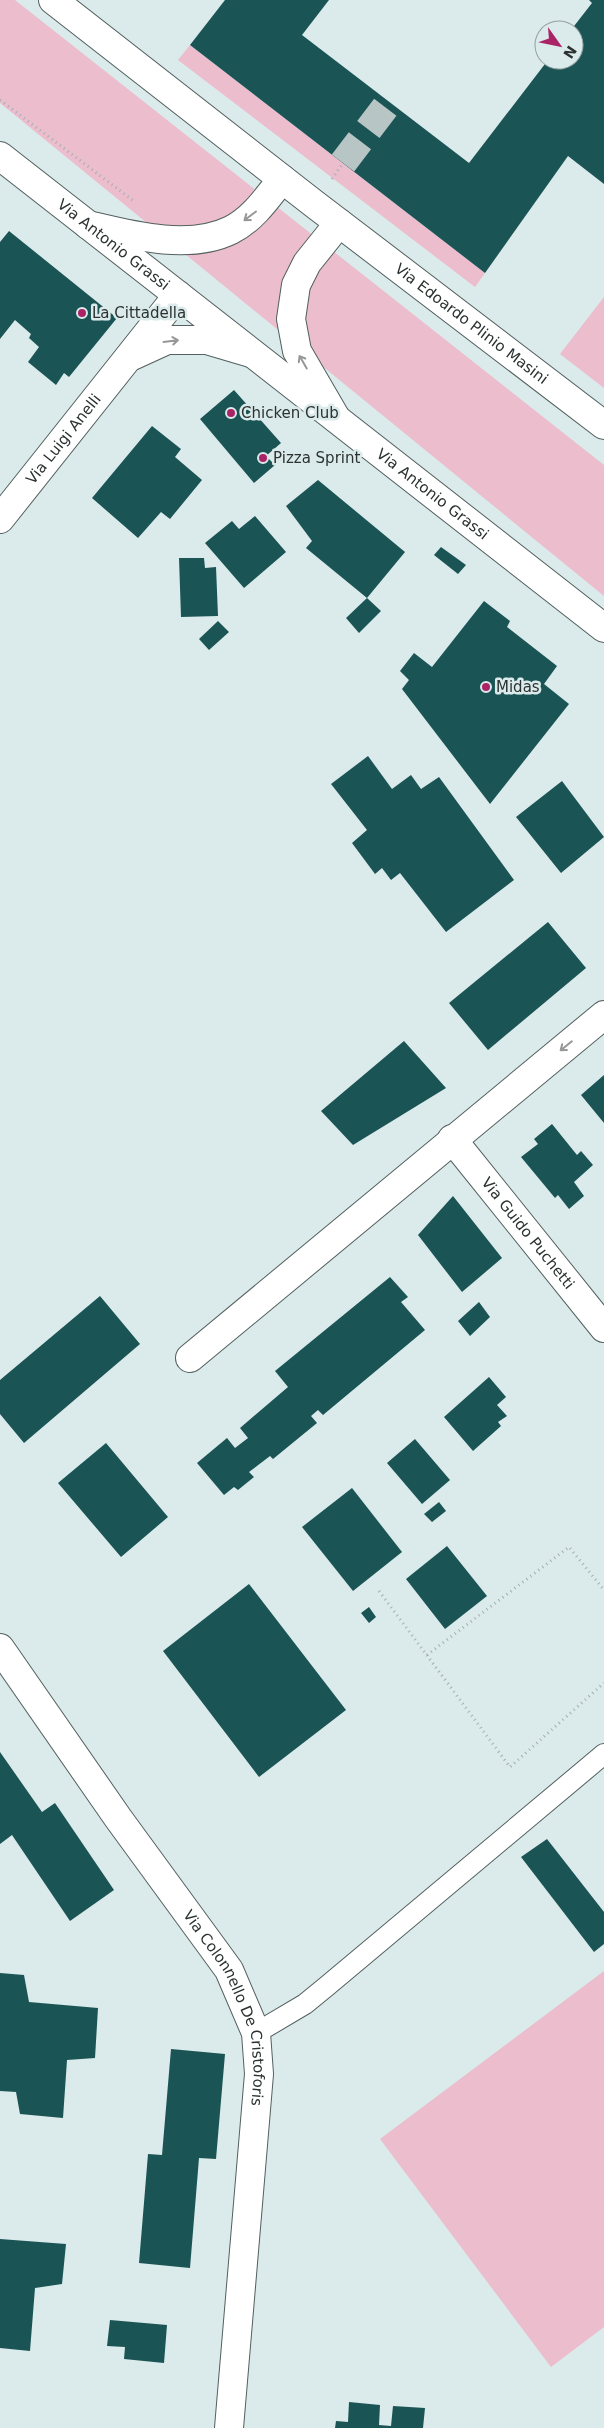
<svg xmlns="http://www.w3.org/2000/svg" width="604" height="2428" font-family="'DejaVu Sans',sans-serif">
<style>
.green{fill:#ebbdcd}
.building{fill:#1b5455}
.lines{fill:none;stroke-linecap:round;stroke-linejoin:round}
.pedestrian-tunnel{stroke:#b8c5c5;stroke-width:28;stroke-dasharray:28 14;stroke-linecap:butt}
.service-casing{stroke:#52605f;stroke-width:22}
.minor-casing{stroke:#52605f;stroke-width:30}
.tertiary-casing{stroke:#52605f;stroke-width:30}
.path{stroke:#a3afaf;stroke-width:3;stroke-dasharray:1 4;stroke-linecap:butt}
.service{stroke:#fff;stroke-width:20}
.minor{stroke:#fff;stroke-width:28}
.tertiary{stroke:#fff;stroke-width:28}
.oneway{stroke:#969898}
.poi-dot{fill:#ab2367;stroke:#dbeaea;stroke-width:2}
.labels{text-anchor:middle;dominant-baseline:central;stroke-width:5;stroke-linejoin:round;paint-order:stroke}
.street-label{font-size:15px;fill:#2c3232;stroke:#dbeaea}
.poi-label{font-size:15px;fill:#2c3232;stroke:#dbeaea;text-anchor:start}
</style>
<rect width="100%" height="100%" fill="#dbeaea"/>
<path class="green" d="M0 0H15L604 465V596L0 103Z
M190 45 485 273 475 287 178 60Z
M604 297V388L560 354Z
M604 1971V2327L551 2367 380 2139Z"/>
<path class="building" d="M225 0H329L302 35 469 163 548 60H574V30H571L592 3 589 0H604V184L568 156 485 273 190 45Z
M9 231 117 318 69 377 64 373 56 385 28 362 39 347 29 338 31 334 15 320 0 339V242Z
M234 390 281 443 266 456 275 465 254 483 200 419Z
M152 426 181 449 175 457 202 480 170 519 161 512 138 538 92 498Z
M318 480 405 552 367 598 306 548 312 541 286 506Z
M255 516 286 552 244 588 205 543 232 521 239 529Z
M441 547 466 565 458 574 434 555Z
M179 558H204L205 568 216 567 218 616 181 617Z
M367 598 381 611 359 633 346 618Z
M484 601 510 621 507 627 557 666 544 684 569 704 490 804 402 689 409 680 400 671 414 653 432 667Z
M218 621 229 632 209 650 199 639Z
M368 756 392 789 411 775 421 789 439 777 514 880 446 932 400 873 391 880 382 868 375 874 352 843 367 830 331 784Z
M562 781 604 837 561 873 516 817Z
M548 922 586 968 488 1050 449 1003Z
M404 1041 446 1088 353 1145 321 1111Z
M604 1075V1123L581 1095Z
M552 1124 577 1155 581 1151 593 1165 574 1182 584 1196 569 1209 558 1195 555 1198 521 1157 538 1144 534 1139Z
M453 1196 502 1258 462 1292 418 1235Z
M390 1277 408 1297 401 1302 425 1330 323 1415 318 1410 311 1416 317 1423 273 1459 270 1456 249 1472 254 1477 238 1490 234 1487 224 1495 197 1463 227 1438 235 1448 248 1438 240 1428 288 1387 275 1371Z
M100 1296 140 1344 24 1443 0 1414V1380Z
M479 1302 490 1317 470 1336 458 1321Z
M489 1377 506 1397 497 1405 507 1416 498 1422 501 1426 473 1451 444 1417Z
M415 1439 450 1480 422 1504 387 1463Z
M106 1443 168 1517 121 1557 58 1483Z
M352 1488 402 1552 353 1591 302 1527Z
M439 1502 446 1511 432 1522 424 1514Z
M447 1546 487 1596 445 1629 406 1579Z
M249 1584 346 1710 259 1777 163 1651Z
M369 1607 376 1617 369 1623 361 1613Z
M0 1752 42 1812 55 1803 114 1890 70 1921 12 1835 0 1844Z
M547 1839 604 1912V1944L594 1952 521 1857Z
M0 1973 24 1975 29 2002 98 2008 95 2058 67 2060 63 2118 20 2114 16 2092 0 2091Z
M171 2049 225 2054 216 2159 199 2158 190 2268 139 2263 148 2154 162 2155Z
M0 2239 66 2244 62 2284 35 2288 30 2351 0 2348Z
M110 2320 167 2325 164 2363 124 2359 125 2347 107 2346Z
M349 2402 380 2405 379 2425 391 2426 393 2406 425 2408 423 2428H335L336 2421 348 2422Z"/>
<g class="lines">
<path class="pedestrian-tunnel" d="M343 163 390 101"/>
<g class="service-casing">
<path id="service" d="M256 2033 305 2004 327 1986 604 1754"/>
</g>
<g class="minor-casing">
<g id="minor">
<path id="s1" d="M53 0 313 203 604 425"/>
<path d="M88 225C130 235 189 251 231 230 253 219 267 198 282 179"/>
<path d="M132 356 167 340H207L251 353"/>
<path d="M336 418 297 351 291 319 296 285 307 263 339 223"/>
<path id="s2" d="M0 519 178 295"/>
<path id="s3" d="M452 1139 604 1328"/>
<path d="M190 1358 604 1015"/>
<path id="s4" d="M0 1648 118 1818 229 1970 256 2033 259 2074 229 2428"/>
</g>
</g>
<g class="tertiary-casing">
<g id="tertiary">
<path id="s5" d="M0 156 604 628"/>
</g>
</g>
<path class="path" d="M0 100 135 202
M332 179 343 163
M379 1591 510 1767 604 1683
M427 1655 569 1547 604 1590"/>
<use href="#service" class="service"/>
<use href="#minor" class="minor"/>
<use href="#tertiary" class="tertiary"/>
</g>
<defs><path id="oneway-shaft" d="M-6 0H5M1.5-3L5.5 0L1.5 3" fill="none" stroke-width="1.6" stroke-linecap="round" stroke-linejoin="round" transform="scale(1.25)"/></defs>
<g class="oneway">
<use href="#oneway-shaft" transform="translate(250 216) rotate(143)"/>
<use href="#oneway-shaft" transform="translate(171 341) rotate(-7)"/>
<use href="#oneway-shaft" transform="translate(303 362) rotate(-120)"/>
<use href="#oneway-shaft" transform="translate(566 1046) rotate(141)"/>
</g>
<g class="poi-dot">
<circle cx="82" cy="313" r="5"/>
<circle cx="231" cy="413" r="5"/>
<circle cx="263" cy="458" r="5"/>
<circle cx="486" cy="687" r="5"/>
</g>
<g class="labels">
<g class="street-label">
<text stroke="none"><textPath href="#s5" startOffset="144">Via Antonio Grassi</textPath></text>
<text stroke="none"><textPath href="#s1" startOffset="529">Via Edoardo Plinio Masini</textPath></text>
<text stroke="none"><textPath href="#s2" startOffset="102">Via Luigi Anelli</textPath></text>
<text stroke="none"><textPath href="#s5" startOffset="549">Via Antonio Grassi</textPath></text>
<text stroke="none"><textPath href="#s3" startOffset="121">Via Guido Puchetti</textPath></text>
<text stroke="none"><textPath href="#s4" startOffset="430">Via Colonnello De Cristoforis</textPath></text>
</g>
<g class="poi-label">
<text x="92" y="313">La Cittadella</text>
<text x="241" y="413">Chicken Club</text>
<text x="273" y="458">Pizza Sprint</text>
<text x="496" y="687">Midas</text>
</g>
</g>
<g transform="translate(559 45) rotate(123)"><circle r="24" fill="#dbeaea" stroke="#95a0a0"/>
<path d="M0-4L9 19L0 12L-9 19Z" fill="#ab2367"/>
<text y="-8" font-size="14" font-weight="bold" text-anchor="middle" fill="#2c3232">N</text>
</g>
</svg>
